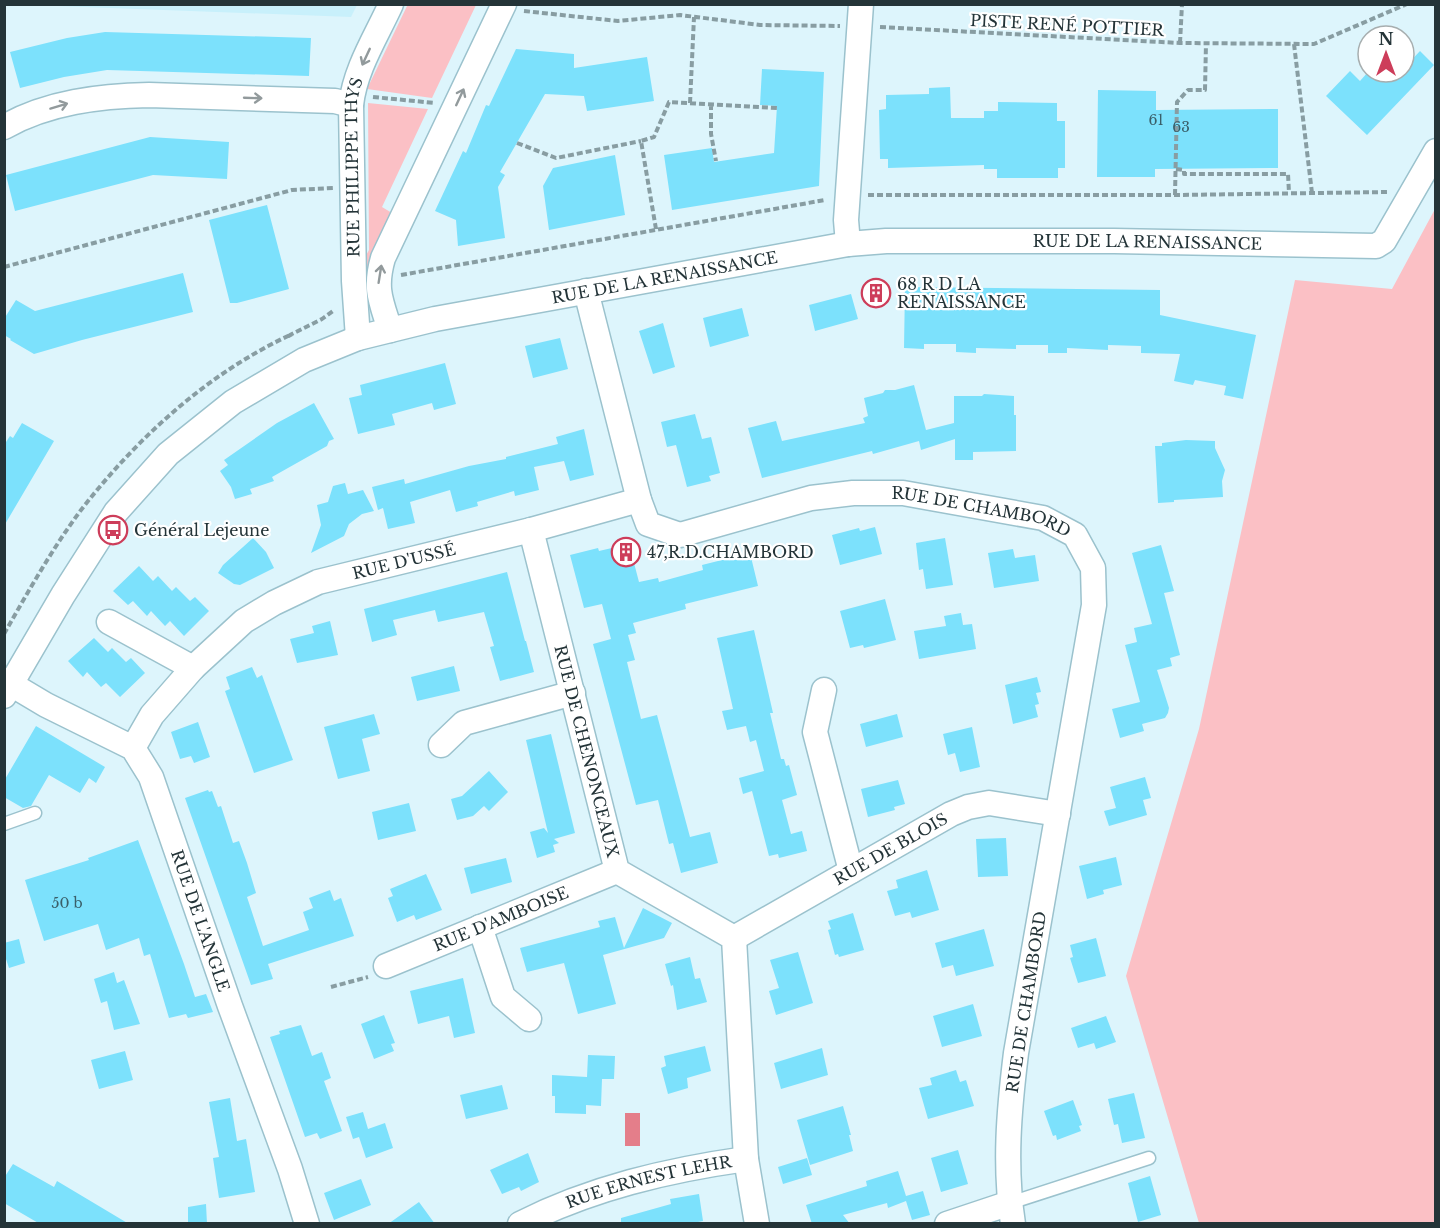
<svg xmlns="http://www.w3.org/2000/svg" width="1440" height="1228" font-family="'Libre Baskerville',serif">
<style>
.built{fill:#c8f0fb}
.green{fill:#fbc0c5}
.water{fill:#e47e8a}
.building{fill:#7ce1fc}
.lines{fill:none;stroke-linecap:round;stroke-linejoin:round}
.lane-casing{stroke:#9bc2cd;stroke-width:15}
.street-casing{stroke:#9bc2cd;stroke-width:27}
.path{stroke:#889da2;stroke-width:4;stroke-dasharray:6 3;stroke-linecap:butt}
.lane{stroke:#fff;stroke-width:12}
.street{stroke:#fff;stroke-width:24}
.oneway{stroke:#929a9c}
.labels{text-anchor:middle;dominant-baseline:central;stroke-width:4.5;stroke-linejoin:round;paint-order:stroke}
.number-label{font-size:14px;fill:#3a5f69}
.street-label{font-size:16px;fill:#243438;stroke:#fff}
.poi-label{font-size:16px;fill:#243438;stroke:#fff;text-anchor:start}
</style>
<rect width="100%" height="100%" fill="#ddf5fc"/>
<path class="built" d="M5 4H357V5L351 17Z"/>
<path class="green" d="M408 4 476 5 432 98 367 89Z
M368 103 428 109 382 207 392 213 368 274 363 275V261L369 250Z
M1435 209V1223H1199L1126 976 1199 729 1295 280 1392 289Z"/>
<path class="water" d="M625 1113H640V1146H625Z"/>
<path class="building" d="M105 32 311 38 309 76 107 70 64 77 20 88 10 52 67 38Z
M516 49 574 54V68L647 57 654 101 587 111 584 96 545 94 500 172 505 175 498 187 505 238 458 246 456 220 435 211 463 151 466 153 486 105 489 106Z
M1420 51 1434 65 1367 135 1326 96 1350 71 1360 81 1368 72H1404V68Z
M762 69 824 72 819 186 672 210 664 155 712 148 714 162 774 153 777 106 760 105Z
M950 87 951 118H984V111H998V102L1057 103V121H1065V168H1058V178H997V169H984V165L888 168V159H880L879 110 886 109V95L929 94V88Z
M1098 90 1156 91V110L1278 109V168L1155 169V177H1097Z
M150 137 229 142 227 179 153 175 15 211 6 175Z
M615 155 625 215 549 230 543 186 553 168Z
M267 205 289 289 237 303H230L209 220Z
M183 273 193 312 82 340 34 354 10 340 11 339 4 335V319L16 300 35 311Z
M905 287 1160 290V315L1256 335 1243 399 1224 395 1226 386 1195 380 1193 385 1174 381 1180 354 1141 353V346L1108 345V350L1067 348V353H1048V345H1016V349L976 348V353L956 352V344H924V349L904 348Z
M851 294 858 319 815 331 809 305Z
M742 308 749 336 710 347 703 318Z
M663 323 675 367 653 374 639 331Z
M560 338 568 369 533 378 525 346Z
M445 363 456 404 434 410 432 403 392 414 395 425 358 434 349 398 362 395 360 385Z
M914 385 926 430 954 423V396H982L984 394 1014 396V415H1016V451L973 452V460H955V439L921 450 919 441 873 454 872 451 762 478 748 428 776 421 782 441 865 423 863 418 868 416 864 398 883 393 885 390H895Z
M314 403 334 439 329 441 327 446 272 477 274 481 250 489 252 494 235 499 231 487 220 471 228 465 224 460 277 423Z
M695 414 702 439 711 437 720 473 709 476 711 481 687 487 676 445 667 447 661 422Z
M22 423 54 441 4 526V445L10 436 13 438Z
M584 429 594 475 570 481 564 461 534 467 539 490 515 496 514 491 477 502 478 506 456 512 450 490 410 502 415 523 388 529 383 508 378 510 372 487 404 479 405 484 469 466 506 459V457L558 444 556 437Z
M1186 440 1215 441V448L1225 470 1222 481 1223 497 1174 500V502L1158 503 1155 446H1162V443Z
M345 483 348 494 363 490 374 511 362 514 349 524 344 536 311 553 321 525 317 505 328 502 333 486Z
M875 527 882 554 840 565 832 535 859 528 860 531Z
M253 538 266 552 274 568 240 585 234 584 218 573 223 565Z
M945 538 953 585 926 589 923 569 919 570 916 543Z
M629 544 639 582 658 578 659 582 703 570 702 565 750 553 758 586 685 604 686 609 633 623 636 633 628 635 635 660 627 662 641 719 657 715 690 837 710 832 718 863 681 873 673 843 669 844 658 800 636 805 593 644 611 639 602 604 584 608 570 555 598 548 599 551Z
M1161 545 1174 591 1164 593 1180 655 1170 658 1172 666 1157 670 1169 708 1168 713 1165 718 1142 724 1144 731 1120 738 1112 709 1140 702 1125 645 1137 642 1134 628 1152 624 1132 553Z
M1013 549 1015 558 1035 555 1039 581 994 588 988 553Z
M139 566 153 581 158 576 172 591 176 587 190 601 195 597 209 611 184 636 170 621 165 626 151 611 147 616 133 601 128 605 113 591Z
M507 572 525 641H526L534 672 500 681 490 647 494 646 484 612 438 622 435 610 393 620 397 635 372 642 364 609Z
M885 599 896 640 864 648 863 645 850 648 840 611Z
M961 613 963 625 972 624 976 649 919 659 914 631 946 626 944 616Z
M330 621 338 655 297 663 290 639 314 633 312 626Z
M754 630 773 713H770L781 759H784L786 766 789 765 797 795 782 800 791 834 802 831 807 851 779 858 778 854 769 856 752 791 743 794 739 778 764 771 756 740 750 742 746 726 727 730 722 711 733 709 717 638Z
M94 638 108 652 112 648 126 662 131 658 145 673 120 697 106 683 101 687 87 672 83 677 68 661Z
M454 666 460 691 417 701 411 677Z
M252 667 257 678 262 675 293 760 254 773 225 691 230 689 226 677Z
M1037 677 1041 692 1036 693 1039 704 1035 705 1038 717 1013 724 1005 685Z
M374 714 380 734 362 739 370 771 338 779 324 727Z
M897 714 903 737 866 747 860 724Z
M198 722 210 757 194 763 191 756 180 759 171 732Z
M36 726 105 767 96 783 89 778 80 793 49 775 31 806 23 808 4 797V781Z
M972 727 980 767 960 772 955 753 948 755 943 734Z
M551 734 575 833 554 839 559 843 553 845 555 852 537 858 530 832 544 828 548 833 526 740Z
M489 771 508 792 489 811 484 806 473 816 457 820 451 799 462 796Z
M1145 777 1151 798 1143 800 1147 815 1109 826 1104 811 1116 808 1110 787Z
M898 780 905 804 894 807 895 810 868 817 861 789Z
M208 790 209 792 212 791 218 807 221 806 233 843 239 841 247 863 256 893 247 897 263 946 309 930 303 912 313 908 309 898 330 890 334 901 341 898 354 936 268 964 273 979 251 985 185 798Z
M409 803 416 831 378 840 372 812Z
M1006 838 1008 876 978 877 976 839Z
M138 840 184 964 195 997 206 994 213 1012 188 1018 186 1014 169 1018 150 954 144 956 139 938 106 950 98 924 44 941 25 880 89 860 88 858Z
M1116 857 1122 885 1103 890 1104 894 1087 899 1079 866Z
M506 858 512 882 471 894 464 868Z
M927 870 939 910 912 918 910 912 895 916 887 891 898 888 896 880Z
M426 874 442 910 416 920 414 915 397 922 388 898 393 896 390 889Z
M643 908 672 923 664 938 603 955 616 1004 578 1014 564 963 527 972 520 948 600 927 598 921 615 917 624 948Z
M853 913 864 950 839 957 838 954 835 955 828 930 831 929 828 921Z
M984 929 994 966 956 976 953 965 942 968 935 943Z
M1096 938 1106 976 1078 983 1070 958 1073 957 1070 945Z
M19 939 25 963 9 968 4 953V943Z
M798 952 813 1003 776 1015 769 991 779 988 770 960Z
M690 957 695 979 700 978 707 1002 677 1010 673 985 671 986 665 964Z
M114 972 117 983 124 980 140 1024 114 1030 107 1001 101 1003 94 979Z
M463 978 475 1033 454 1038 449 1016 418 1024 410 991Z
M973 1004 982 1036 942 1047 933 1016Z
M384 1015 395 1043 391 1044 394 1051 374 1059 361 1024Z
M1106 1016 1116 1042 1096 1049 1094 1043 1078 1048 1071 1028Z
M301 1025 312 1056 322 1052 331 1078 324 1081 342 1131 320 1139 317 1133 305 1137 270 1037 280 1034 279 1031Z
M705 1046 711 1071 687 1078 688 1088 668 1094 661 1068 666 1066 664 1056Z
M822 1048 828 1075 781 1089 774 1063Z
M125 1051 133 1080 99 1089 91 1060Z
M588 1055 615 1056 614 1079H602L601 1106 586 1105V1114L555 1113V1096H552V1075L587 1077Z
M956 1070 960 1082 966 1080 974 1106 928 1119 919 1088 932 1085 930 1078Z
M502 1085 508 1109 466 1119 460 1095Z
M1134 1093 1145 1138 1122 1143 1118 1124 1114 1125 1108 1099Z
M230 1098 237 1141 246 1139 255 1192 219 1198 213 1158 219 1157 209 1102Z
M1073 1100 1082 1125 1079 1126 1081 1131 1057 1140 1056 1135 1053 1136 1044 1111Z
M843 1106 851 1135H849L853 1151 810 1165 797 1120Z
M363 1112 368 1129 385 1123 393 1148 366 1158 359 1137 353 1139 346 1117Z
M958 1150 968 1184 941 1192 931 1158Z
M528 1153 539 1182 521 1191 519 1187 502 1194 490 1170Z
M807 1158 812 1175 783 1184 778 1167Z
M13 1164 54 1187 57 1181 129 1224H40L4 1203V1178Z
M898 1171 906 1196 923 1191 930 1215 912 1220 906 1201 888 1208 887 1203 843 1215 850 1224H812L806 1205 867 1186 866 1181Z
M1150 1176 1161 1215 1138 1222 1128 1183Z
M361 1179 371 1205 334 1220 324 1193Z
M699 1194 703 1221 688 1224H621V1218L671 1204 670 1199Z
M419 1202 435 1224H388Z
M206 1204 207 1224H188V1207Z"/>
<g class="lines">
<g class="lane-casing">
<path id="lane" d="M4 824 35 813
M1010 1203 1149 1158"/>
</g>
<g class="street-casing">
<g id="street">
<path d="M4 127C48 102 100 96 149 95L335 101 351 105"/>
<path d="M848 244 846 220 861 4"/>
<path id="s1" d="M586 291 639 500 648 524 680 535 811 498 853 493H903L1043 518 1075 535 1093 568 1094 605 1016 1053C1009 1110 1004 1166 1013 1224"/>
<path d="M390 330C381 301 374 289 383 258L504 4"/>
<path id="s2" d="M358 338 354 281 351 105C355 69 376 37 391 4"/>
<path id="s3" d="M531 530 617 871 734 938 746 1159 757 1224"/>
<path d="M109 622 193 668"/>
<path id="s4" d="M4 680 46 705 133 748 151 777 230 1006 290 1169 307 1224"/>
<path d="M824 690 815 732 851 871"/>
<path id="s5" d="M4 696 63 595 116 512 168 454 233 402 304 360 358 338 435 319 848 244 886 241H1114L1376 246 1384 241 1436 151"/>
<path d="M441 745 464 723 573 693"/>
<path id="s6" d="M133 748 152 715 193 668 244 621 274 603 318 582 531 530 639 500"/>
<path d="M480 927 503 997 529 1019"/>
<path id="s7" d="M734 938 951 814 968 807 989 803 1058 814"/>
<path id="s8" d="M386 966 617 871"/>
<path id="s9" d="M520 1224C591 1188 668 1170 746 1159"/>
<path d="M947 1224 1010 1203"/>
</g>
</g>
<path class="path" d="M524 11 618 21 680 15 760 25 840 26
M880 27 1180 43 1314 44 1407 4
M1180 43 1182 4
M1294 44 1312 193
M373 97 435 103
M690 103 694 17
M711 104V134L716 161
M517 143 556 158 641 141
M1176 169 1184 170V174H1288L1289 193
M868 195H1175L1388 192
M1175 195 1177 102 1188 90H1205L1206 43
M656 229 641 141 654 137 669 102 777 108
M4 267 292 190 333 188
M401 275 825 200
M291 337 290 335 322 319 333 311
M4 634C28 592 52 549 81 510 137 438 207 374 290 335
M331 987 368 977"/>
<use href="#lane" class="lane"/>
<use href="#street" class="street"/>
</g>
<defs><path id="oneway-shaft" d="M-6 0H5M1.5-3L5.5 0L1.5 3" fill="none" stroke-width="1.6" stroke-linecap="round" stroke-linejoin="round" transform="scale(1.5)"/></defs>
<g class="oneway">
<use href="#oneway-shaft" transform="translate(366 57) rotate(115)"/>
<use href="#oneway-shaft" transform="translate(460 97) rotate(-65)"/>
<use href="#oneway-shaft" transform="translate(253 98) rotate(2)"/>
<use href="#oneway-shaft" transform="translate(59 106) rotate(-17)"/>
<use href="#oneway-shaft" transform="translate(380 274) rotate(-81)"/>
</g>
<defs>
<g id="building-ring" transform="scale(1.5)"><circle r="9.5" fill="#fff" stroke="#cd3d5a" stroke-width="1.5"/><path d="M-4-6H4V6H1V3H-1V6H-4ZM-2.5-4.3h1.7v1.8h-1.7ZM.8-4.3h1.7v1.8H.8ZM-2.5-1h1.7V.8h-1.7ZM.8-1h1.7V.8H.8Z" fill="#cd3d5a"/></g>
<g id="bus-ring" transform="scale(1.5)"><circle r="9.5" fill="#fff" stroke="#cd3d5a" stroke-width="1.5"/><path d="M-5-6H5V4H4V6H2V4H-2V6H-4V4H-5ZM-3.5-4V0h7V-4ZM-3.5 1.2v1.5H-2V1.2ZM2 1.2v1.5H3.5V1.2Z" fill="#cd3d5a"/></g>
</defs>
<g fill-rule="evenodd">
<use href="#building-ring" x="876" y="293"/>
<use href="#bus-ring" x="113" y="530"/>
<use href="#building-ring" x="626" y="552"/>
</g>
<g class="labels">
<g class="number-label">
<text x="1156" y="120">61</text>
<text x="1181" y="127">63</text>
<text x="67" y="903">50 b</text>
</g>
<g class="street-label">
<text transform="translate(1067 25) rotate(3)">PISTE RENÉ POTTIER</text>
<text stroke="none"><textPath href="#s2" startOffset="171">RUE PHILIPPE THYS</textPath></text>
<text stroke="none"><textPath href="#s5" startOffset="1316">RUE DE LA RENAISSANCE</textPath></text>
<text stroke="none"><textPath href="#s5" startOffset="830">RUE DE LA RENAISSANCE</textPath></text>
<text stroke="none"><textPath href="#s1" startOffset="584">RUE DE CHAMBORD</textPath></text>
<text stroke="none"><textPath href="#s6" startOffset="342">RUE D'USSÉ</textPath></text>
<text stroke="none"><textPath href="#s3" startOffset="228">RUE DE CHENONCEAUX</textPath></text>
<text stroke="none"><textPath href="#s7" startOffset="180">RUE DE BLOIS</textPath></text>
<text stroke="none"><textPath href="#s8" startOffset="124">RUE D'AMBOISE</textPath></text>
<text stroke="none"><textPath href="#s4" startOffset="332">RUE DE L'ANGLE</textPath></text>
<text transform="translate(1026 1002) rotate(-81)">RUE DE CHAMBORD</text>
<text stroke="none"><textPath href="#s9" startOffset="136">RUE ERNEST LEHR</textPath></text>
</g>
<g class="poi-label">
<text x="897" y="284">68 R D LA<tspan x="897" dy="18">RENAISSANCE</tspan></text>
<text x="134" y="530">Général Lejeune</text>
<text x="647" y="552">47,R.D.CHAMBORD</text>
</g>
</g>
<rect width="1440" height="1228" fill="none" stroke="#243438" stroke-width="12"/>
<g transform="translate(1386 54)"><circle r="28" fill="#ffffff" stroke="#a7aeaf" stroke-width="1.5"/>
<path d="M0-4.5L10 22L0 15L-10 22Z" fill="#cd3d5a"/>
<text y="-9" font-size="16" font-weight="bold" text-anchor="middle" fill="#243438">N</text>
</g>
</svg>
